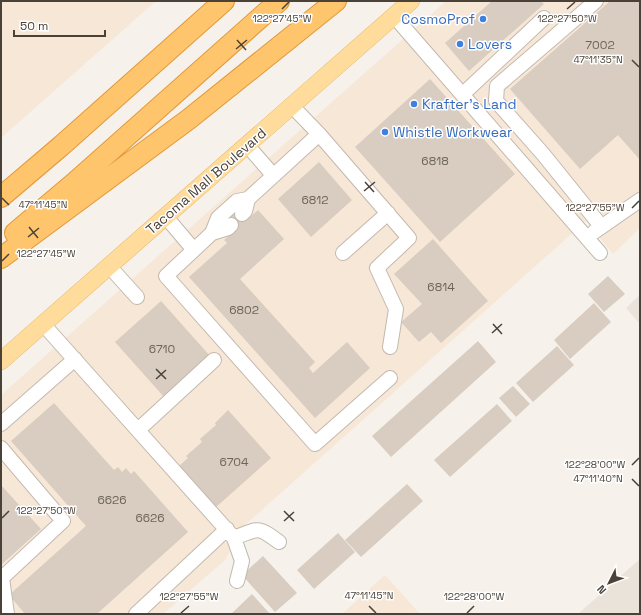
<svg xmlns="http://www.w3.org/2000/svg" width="641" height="615" font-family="'Space Grotesk',sans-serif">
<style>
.residential{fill:#eae3d9}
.commercial{fill:#f7e7d7}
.building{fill:#d8cdc0}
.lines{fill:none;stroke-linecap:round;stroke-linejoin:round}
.minor-casing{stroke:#c2b9ad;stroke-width:16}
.major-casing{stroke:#e7b968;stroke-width:18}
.highway-casing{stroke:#e1993a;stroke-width:22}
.minor{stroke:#fff;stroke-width:14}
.major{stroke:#ffdc9b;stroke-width:17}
.highway{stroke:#ffc56d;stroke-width:20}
.ticks{fill:none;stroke:#4a4238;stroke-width:1.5}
.shop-dot{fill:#3f7fe0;stroke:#fff;stroke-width:1.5}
.labels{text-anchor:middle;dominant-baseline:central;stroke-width:3;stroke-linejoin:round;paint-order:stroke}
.number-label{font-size:12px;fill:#6e655a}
.shop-label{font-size:14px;fill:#366cbe;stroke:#fff;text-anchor:start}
.street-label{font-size:14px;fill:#4a4238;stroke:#fff}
.ticks-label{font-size:10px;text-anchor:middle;fill:#4a4238;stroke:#fff;stroke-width:3;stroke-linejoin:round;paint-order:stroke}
</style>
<rect width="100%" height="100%" fill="#f6f2eb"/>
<path class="residential" d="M640 295V324L626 308Z
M640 559V614H578Z"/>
<path class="commercial" d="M1 1H156L1 138Z
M446 1H640V228L613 254 586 221 245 525 225 560 163 614H1V395Z
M385 575 420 614H342Z"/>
<path class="building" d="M492 1H541L544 4 469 71 445 43Z
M610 1H640V160L618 135 580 169 510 89Z
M430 79 515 174 440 242 355 147Z
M319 162 352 200 311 237 278 199Z
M236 208 247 220 258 210 284 239 240 279 315 362 309 368 313 373 347 342 370 368 315 418 189 277 227 243 224 240 235 230 225 218Z
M433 239 488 301 441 343 431 332 419 342 401 322 422 304 394 274Z
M608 276 625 294 604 312 588 294Z
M161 301 210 356 164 397 115 342Z
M594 303 611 322 570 359 554 340Z
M478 341 496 362 391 457 372 436Z
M557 346 574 365 533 402 516 383Z
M513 386 530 404 516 417 499 398Z
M54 403 114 470 118 467 122 472 126 468 131 474 134 471 188 532 98 613 99 614H25L9 595 86 526 11 441Z
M497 404 512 421 450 477 434 460Z
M228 410 271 458 215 508 178 467 188 458 186 456 202 442 200 439 216 425 215 423Z
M407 484 423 501 361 557 345 540Z
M1 485 41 529 1 565Z
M338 533 355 552 314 589 297 570Z
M263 556 297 593 275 612 242 575Z
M252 594 270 614H231Z"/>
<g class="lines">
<g class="minor-casing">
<path id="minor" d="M596 1 497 86 496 101 543 154 601 226
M394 16 600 253
M463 94 544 18
M292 106 319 134 409 238 377 268 396 309 390 347
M319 134 248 199 237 201 218 218 212 233 166 276 315 444 390 378
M247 145 273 175
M242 214 245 211 248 199
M166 217 194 250
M594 232 640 200
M212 233 228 228 231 225
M343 253 388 213
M109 266 137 297
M43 324 234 538 242 561 237 581
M1 424 75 359
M138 430 214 360
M1 448 63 521 2 578 7 614
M234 538C259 528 257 526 279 542
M136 614 227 529"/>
</g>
<g class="major-casing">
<path id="major" d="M1 361 411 1"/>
</g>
<g class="highway-casing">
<path id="highway" d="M1 197 61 146 224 1
M15 233 73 184 279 1
M1 258 189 119 336 1"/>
</g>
<use href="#minor" class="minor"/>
<use href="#major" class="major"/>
<use href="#highway" class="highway"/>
</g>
<path class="ticks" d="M282 9 289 2M567 9 575 2M237 40 246 50M236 49 247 40M632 60 639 67M365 182 374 192M364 191 375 182M2 198 9 205M632 208 639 201M29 227 38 238M28 237 39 228M2 261 9 254M493 324 502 334M492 333 502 324M156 369 166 379M156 379 166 370M632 465 639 458M632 479 639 486M284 511 294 521M2 518 9 511M284 521 294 512M369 606 376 613M181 613 189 606M467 613 474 606"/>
<g class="shop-dot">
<circle cx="483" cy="19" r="4"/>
<circle cx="460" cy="44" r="4"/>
<circle cx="414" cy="104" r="4"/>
<circle cx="385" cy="132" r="4"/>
</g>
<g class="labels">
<g class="number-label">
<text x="600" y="45">7002</text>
<text x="435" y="161">6818</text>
<text x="315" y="200">6812</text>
<text x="441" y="287">6814</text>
<text x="244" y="310">6802</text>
<text x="162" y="349">6710</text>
<text x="234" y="462">6704</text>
<text x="112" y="500">6626</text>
<text x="150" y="518">6626</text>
</g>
<g class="shop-label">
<text x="475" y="19" text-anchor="end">CosmoProf</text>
<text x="468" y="44">Lovers</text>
<text x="422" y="104">Krafter's Land</text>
<text x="393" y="132">Whistle Workwear</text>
</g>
<g class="street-label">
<text transform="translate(206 181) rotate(-41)">Tacoma Mall Boulevard</text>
</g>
</g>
<g class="ticks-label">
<text x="282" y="22">122°27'45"W</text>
<text x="567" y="22">122°27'50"W</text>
<text x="598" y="63">47°11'35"N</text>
<text x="43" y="208">47°11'45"N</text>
<text x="595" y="211">122°27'55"W</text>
<text x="46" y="257">122°27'45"W</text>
<text x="595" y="468">122°28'00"W</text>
<text x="598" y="482">47°11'40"N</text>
<text x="46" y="514">122°27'50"W</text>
<text x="369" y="599">47°11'45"N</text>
<text x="189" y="600">122°27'55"W</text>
<text x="474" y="600">122°28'00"W</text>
</g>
<rect width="641" height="615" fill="none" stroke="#4a4238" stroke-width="4"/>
<g transform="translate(609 583) rotate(228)" stroke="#ffffff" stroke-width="3" paint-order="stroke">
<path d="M0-3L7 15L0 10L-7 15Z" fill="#4a4238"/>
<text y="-6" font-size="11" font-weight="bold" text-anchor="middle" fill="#4a4238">N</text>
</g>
<path d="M14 30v6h91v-6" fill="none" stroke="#4a4238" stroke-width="2"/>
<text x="20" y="30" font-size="12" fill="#4a4238" stroke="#ffffff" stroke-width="3" paint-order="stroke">50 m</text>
</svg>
